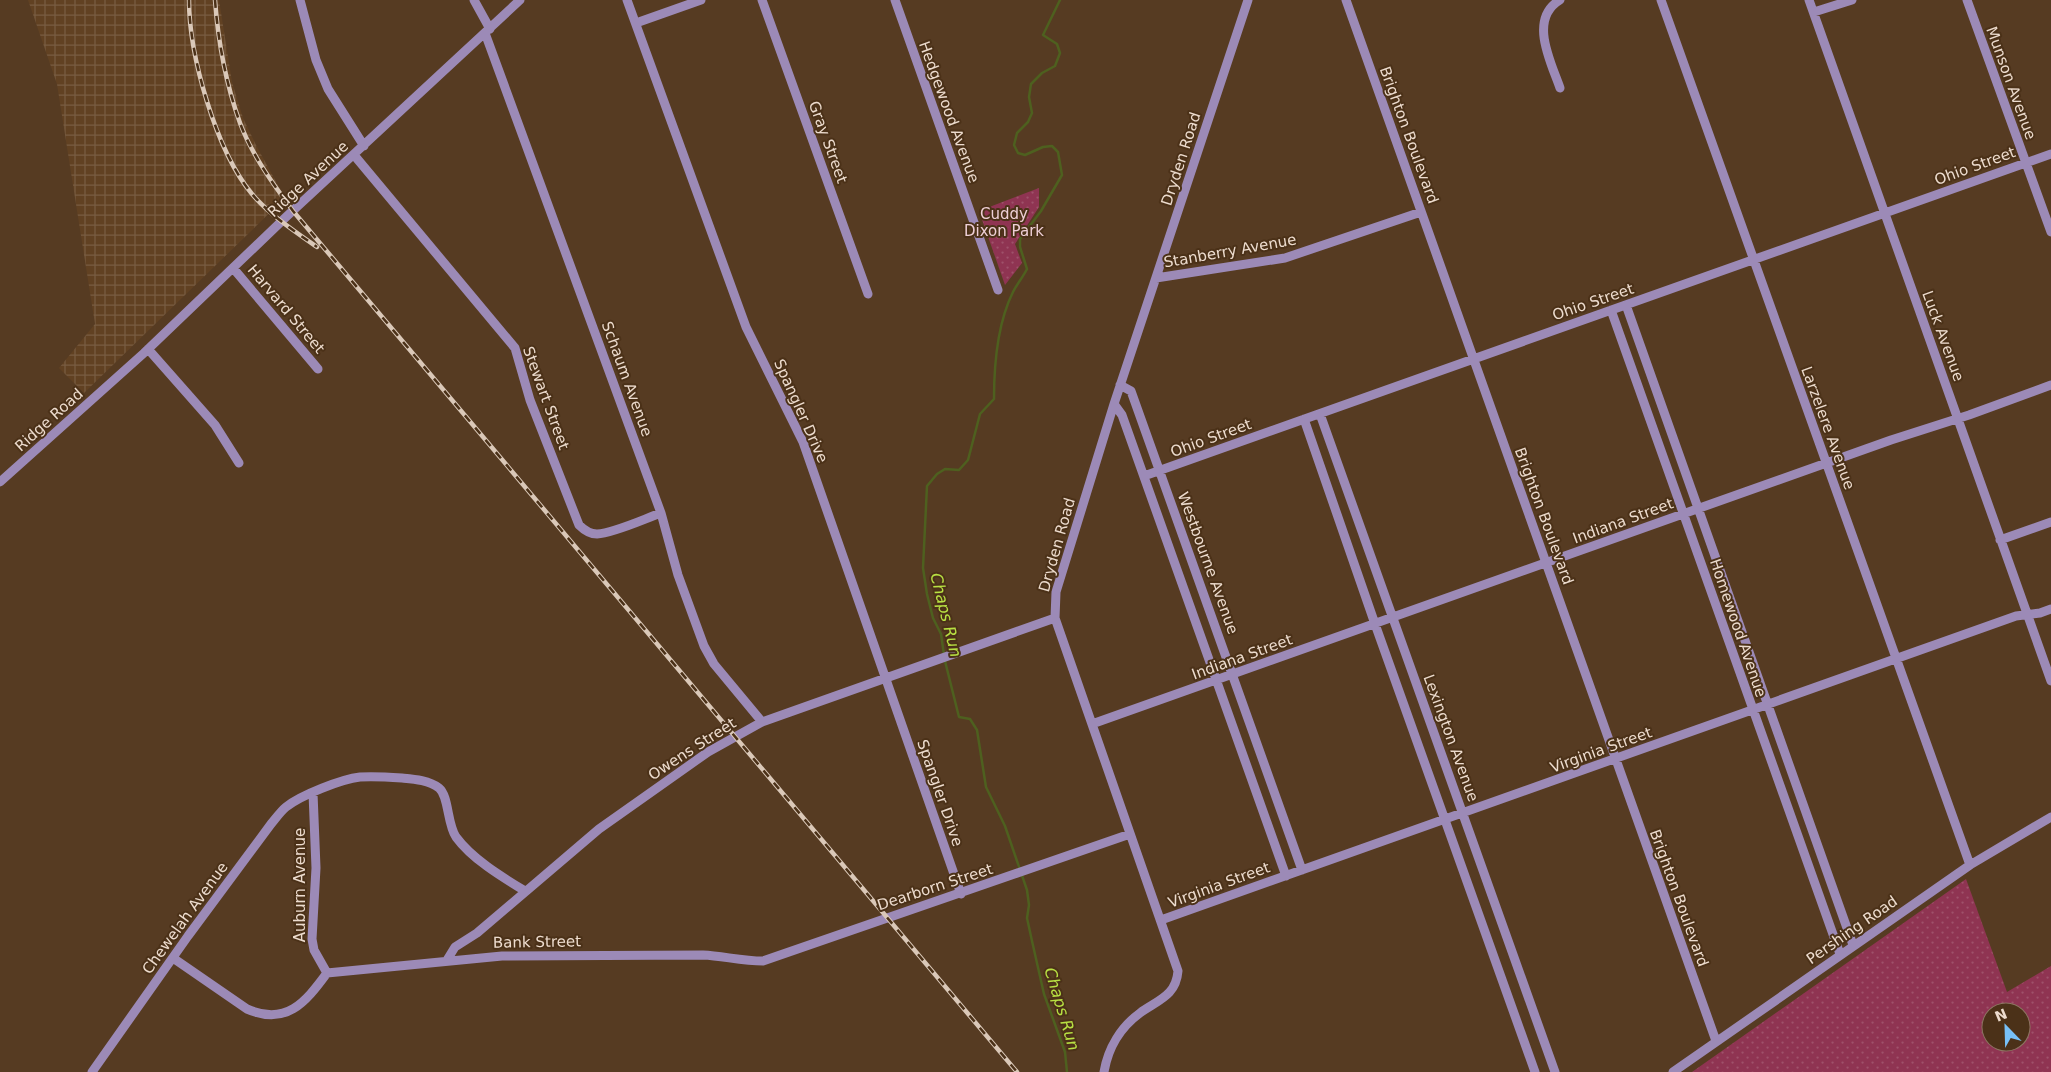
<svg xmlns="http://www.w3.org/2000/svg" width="2051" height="1072" font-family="'DejaVu Sans',sans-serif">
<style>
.industrial{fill:url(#industrial-grid)}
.grass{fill:url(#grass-dots);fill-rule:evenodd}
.pitch{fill:#8f3452}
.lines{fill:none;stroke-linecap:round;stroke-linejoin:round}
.stream{stroke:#4e601f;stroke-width:2.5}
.minor{stroke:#9c8ab7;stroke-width:9}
.rail-casing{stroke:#dac8b8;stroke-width:4.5}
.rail{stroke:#4b3118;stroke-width:2.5;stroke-dasharray:8;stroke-linecap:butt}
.labels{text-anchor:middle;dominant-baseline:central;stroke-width:4;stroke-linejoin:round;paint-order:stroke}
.street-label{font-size:15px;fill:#eddcce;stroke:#4b3118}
.park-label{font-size:15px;fill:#eecfd6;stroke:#4b3118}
.water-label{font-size:16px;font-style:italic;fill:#b8e043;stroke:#4b3118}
</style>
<defs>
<pattern id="industrial-grid" width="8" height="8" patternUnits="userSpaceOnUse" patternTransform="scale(1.25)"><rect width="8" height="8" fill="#614122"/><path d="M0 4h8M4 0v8" fill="none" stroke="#785c41"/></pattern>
<pattern id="grass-dots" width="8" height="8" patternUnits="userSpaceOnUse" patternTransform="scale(1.25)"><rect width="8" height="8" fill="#8f3452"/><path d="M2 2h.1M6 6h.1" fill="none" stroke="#9f516a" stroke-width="1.8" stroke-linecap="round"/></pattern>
</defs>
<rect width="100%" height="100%" fill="#563b22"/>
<path class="industrial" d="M28 0H219L232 82 243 118 257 147 285 198 84 393 59 368 95 324 57 84Z"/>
<path class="grass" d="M1039 188V207L1015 244 1022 263 1005 285 979 211Z
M1966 879 2007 992 2051 966V1072H1692ZM1991 1012H2021V1042H1991Z"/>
<path class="pitch" d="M1001 204 1010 232 993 237 985 209Z"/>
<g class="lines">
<path class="stream" d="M944 655 941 634 933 618 927 594 923 568 927 486 937 474 945 469 959 470 968 460 980 414 994 399C994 364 997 324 1013 292 1017 284 1023 277 1027 269L1020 247V239L1041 211 1062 175 1058 152 1052 146 1043 147 1025 155 1018 153 1014 145 1017 133 1028 122 1032 113 1029 97 1031 84 1042 73 1055 66 1060 53 1057 44 1043 35 1060 0
M945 661 959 717 970 719 977 730 986 787 1005 826 1027 890 1029 905 1027 918 1032 941 1044 994 1065 1052 1067 1072"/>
<path class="minor" d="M300 0 316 60 328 89 364 146
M474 0 490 29
M627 0 746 327 803 442 961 894
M762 0 868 294
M895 0 998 290
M1346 0 1716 1041
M1661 0 1970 865
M1809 0 2051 681
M1967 0 2051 232
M1814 12 1852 0
M636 23 701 0
M485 33 661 513 678 575 704 646 714 664 762 722
M1560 88C1551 62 1528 19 1560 0
M354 155 515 348 530 400 579 525C584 530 590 534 597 534 614 533 644 519 661 513
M233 268 318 369
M1156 278 1285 258 1421 212
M1626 305 1853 945
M1611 310 1840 954
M148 349 215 425 239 463
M1120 385 1131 391 1302 870
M1114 404 1122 415 1286 876
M1320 414 1555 1072
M1304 419 1375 624 1535 1072
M1144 476 2051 154
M0 482 144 353 286 217 520 0
M2000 540 2051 522
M1092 724 1891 440 1969 415 2051 385
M313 793 316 868 312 939 314 950 327 973
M1161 920 2016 616 2040 613 2051 609
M173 958 247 1009C286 1026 305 1003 327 973
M447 960 455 947 477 933 599 829 708 752 762 722 1055 618
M327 973 502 956 703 955C723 956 742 961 763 961 885 918 1008 877 1130 834
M92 1072 188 936 271 824C276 818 281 811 286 807 301 795 342 779 360 777 374 776 388 777 402 778 413 779 429 780 439 788 449 796 447 824 456 837 472 859 502 877 525 891
M1104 1072C1108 1048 1121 1027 1140 1013 1158 1000 1176 996 1178 971L1055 618 1056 592 1114 404 1248 0
M1673 1072 1970 865 2051 817"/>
<g class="rail-casing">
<path id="rail" d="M189 0C189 55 216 151 252 194 270 215 294 231 317 247
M215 0C218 41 226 84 240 123 252 155 273 184 293 211L1017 1072"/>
</g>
<use href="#rail" class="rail"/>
</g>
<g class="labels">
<g class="street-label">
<text transform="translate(2011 83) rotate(70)">Munson Avenue</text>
<text transform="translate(949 112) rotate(70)">Hedgewood Avenue</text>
<text transform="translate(1409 135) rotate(70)">Brighton Boulevard</text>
<text transform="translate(828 142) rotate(70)">Gray Street</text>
<text transform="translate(1181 159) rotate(-72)">Dryden Road</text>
<text transform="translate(1975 166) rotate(-20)">Ohio Street</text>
<text transform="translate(308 179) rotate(-43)">Ridge Avenue</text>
<text transform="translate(1230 251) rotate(-10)">Stanberry Avenue</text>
<text transform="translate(1593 302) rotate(-19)">Ohio Street</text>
<text transform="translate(286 309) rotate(50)">Harvard Street</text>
<text transform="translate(1943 336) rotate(70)">Luck Avenue</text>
<text transform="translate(627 379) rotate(70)">Schaum Avenue</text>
<text transform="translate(546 398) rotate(70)">Stewart Street</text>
<text transform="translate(801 411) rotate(66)">Spangler Drive</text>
<text transform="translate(49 420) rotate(-42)">Ridge Road</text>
<text transform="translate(1828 428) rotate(70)">Larzelere Avenue</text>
<text transform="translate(1211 438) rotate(-20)">Ohio Street</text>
<text transform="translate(1544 516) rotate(70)">Brighton Boulevard</text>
<text transform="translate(1623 521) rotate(-20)">Indiana Street</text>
<text transform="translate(1057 545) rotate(-74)">Dryden Road</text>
<text transform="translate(1208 563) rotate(70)">Westbourne Avenue</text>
<text transform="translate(1738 628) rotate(71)">Homewood Avenue</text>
<text transform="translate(1242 657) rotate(-20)">Indiana Street</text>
<text transform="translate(1451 738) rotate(70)">Lexington Avenue</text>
<text transform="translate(692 749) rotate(-33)">Owens Street</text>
<text transform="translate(1601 750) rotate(-20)">Virginia Street</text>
<text transform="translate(940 793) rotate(71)">Spangler Drive</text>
<text transform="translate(300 885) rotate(-90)">Auburn Avenue</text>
<text transform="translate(1219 885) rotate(-20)">Virginia Street</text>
<text transform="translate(935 887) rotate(-18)">Dearborn Street</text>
<text transform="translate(1679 898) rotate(70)">Brighton Boulevard</text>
<text transform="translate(185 918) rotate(-54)">Chewelah Avenue</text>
<text transform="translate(1852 930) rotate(-35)">Pershing Road</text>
<text transform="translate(537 942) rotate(-1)">Bank Street</text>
</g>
<g class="park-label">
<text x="1004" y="214">Cuddy<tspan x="1004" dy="17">Dixon Park</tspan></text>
</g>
<g class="water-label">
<text transform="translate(946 615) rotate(76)">Chaps Run</text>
<text transform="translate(1062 1009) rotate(73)">Chaps Run</text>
</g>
</g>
<g transform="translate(2006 1027) rotate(337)"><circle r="24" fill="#4b3118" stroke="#8c7561"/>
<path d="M0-4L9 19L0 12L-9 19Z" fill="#77c0f7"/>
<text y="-8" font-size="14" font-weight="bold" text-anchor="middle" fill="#eddcce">N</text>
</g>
</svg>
